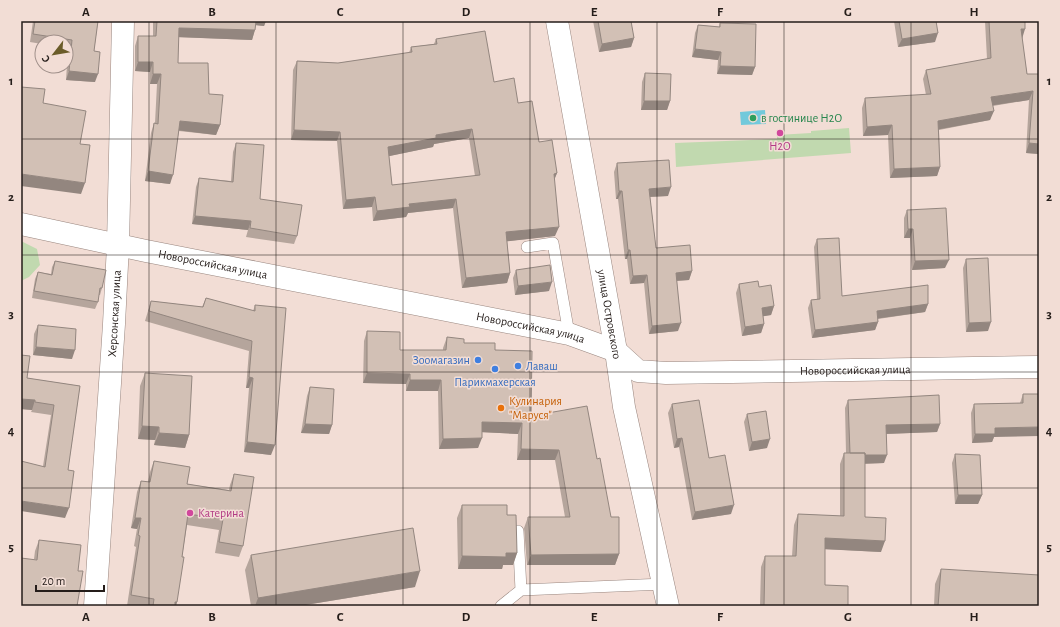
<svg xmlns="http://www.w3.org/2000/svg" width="1060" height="627" font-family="'Alegreya Sans',sans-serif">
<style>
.green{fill:#c1d9af}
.water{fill:#72c9db}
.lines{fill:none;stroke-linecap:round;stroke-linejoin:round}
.service-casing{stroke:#99867f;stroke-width:12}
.minor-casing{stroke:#99867f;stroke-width:23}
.tertiary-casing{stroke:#99867f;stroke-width:23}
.service{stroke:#fff;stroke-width:11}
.minor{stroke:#fff;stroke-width:22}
.tertiary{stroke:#fff;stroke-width:22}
.wall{fill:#b5a59c;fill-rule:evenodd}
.shaded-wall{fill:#93867f}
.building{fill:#d2c0b5;stroke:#93867f;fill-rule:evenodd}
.grid{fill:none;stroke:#251d1a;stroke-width:1;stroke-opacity:0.55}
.leisure-dot{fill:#2e9e5b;stroke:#f2ddd5;stroke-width:1.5}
.hotel-dot{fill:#d1479c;stroke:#f2ddd5;stroke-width:1.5}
.shop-dot{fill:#3f7fe0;stroke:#f2ddd5;stroke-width:1.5}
.food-dot{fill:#e8710a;stroke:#f2ddd5;stroke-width:1.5}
.labels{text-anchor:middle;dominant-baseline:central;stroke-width:3;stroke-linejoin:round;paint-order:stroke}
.leisure-label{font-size:12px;fill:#27864d;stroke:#f2ddd5;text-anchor:start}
.hotel-label{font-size:12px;fill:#b23c85;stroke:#f2ddd5}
.street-label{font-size:12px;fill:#251d1a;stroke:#f2ddd5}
.shop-label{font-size:12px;fill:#366cbe;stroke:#f2ddd5;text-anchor:end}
.food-label{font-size:12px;fill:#c56008;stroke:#f2ddd5;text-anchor:start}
.neatline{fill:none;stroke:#251d1a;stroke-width:1.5}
.grid-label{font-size:13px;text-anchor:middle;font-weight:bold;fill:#251d1a}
</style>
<rect width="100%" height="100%" fill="#f2ddd5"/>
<path class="green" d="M849 128 851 153 676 167 675 143 777 139V135L811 133V131Z
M21 241 37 249 40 265 29 277 21 281Z"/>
<path class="water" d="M765 110 766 124 741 125 740 112Z"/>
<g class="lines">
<g class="service-casing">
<path id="service" d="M527 247 553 243 569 334
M518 531 521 590
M501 606 521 590 664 584"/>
</g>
<g class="minor-casing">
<g id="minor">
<path id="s1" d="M95 606 114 324 118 245 123 21"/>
</g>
</g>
<g class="tertiary-casing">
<g id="tertiary">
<path id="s2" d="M557 21 616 351 624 407 668 606"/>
<path id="s3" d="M21 224 146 251 569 334 616 351 638 371 666 373 1039 367"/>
</g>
</g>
<use href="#service" class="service"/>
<use href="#minor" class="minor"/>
<use href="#tertiary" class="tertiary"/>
</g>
<path class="wall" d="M33 21H98L94 51 95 82 66 80 68 49 66 48V42H42V44L30 42Z
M153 21H266L264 26 256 25 252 40 178 37V63L209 94 220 125 216 135 179 131 170 184 145 181 151 133 154 123H155L157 84H150V72L135 71V46L138 36H153Z
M593 21H631L634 38 631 47 599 52Z
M894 21H936L935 42 898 47Z
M985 21H1025L1022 39 1027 74H1039V154L1026 153 1029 100 993 106 990 120 939 130 940 167 937 176 890 178 888 135 863 136 862 108 865 98 926 95 923 79 926 70 987 59Z
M720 23 755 67 752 75 717 74 718 60 692 57 695 33 698 25 719 27Z
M436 39 494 82 518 103 557 173 554 180 555 236 507 241 510 273 507 283 462 288 453 208 408 213 406 217 373 221 372 207 343 209 337 141 291 140 293 70 297 61 338 63 409 53 411 47 434 44ZM469 138 475 176 392 185 389 156 433 147 434 144Z
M645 73 670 101 667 110H641L642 82Z
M236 143 260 199 297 236 294 244 246 237 248 230 192 224 196 187 199 178 231 181 233 152Z
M617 163 668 196 650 197 656 248 692 271 689 280 677 281 678 331 649 334 644 283 630 284 627 259H625L618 199H616L614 172Z
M907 210 945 268 912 270 910 238H904V218Z
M817 239 842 296 928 304 925 312 878 319V322L875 330 812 338 808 308 811 300 817 299 814 247Z
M966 259 988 331 966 332 963 268Z
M55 261 102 288 100 295H99L98 302 95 309 32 298 35 279 38 272 51 274 52 267Z
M516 270 549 291 515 295 513 278Z
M739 284 759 287 774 306 771 315 763 316 764 324 761 333 742 336 736 293Z
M206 298 253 311 255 305 271 455 244 452 249 388H246L249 351 145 321 151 301 202 307Z
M38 325 72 359 33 355 34 334Z
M367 331 400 350H443V348L447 337 464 343 495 350 531 416 597 459 619 554 615 565H527L524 528 528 517H565L555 460H517L518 434 482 432 478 448 439 449 438 391H406V384L363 383 364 341Z
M21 355 27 378 80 386 68 470 65 518 43 466 51 415 31 412 32 410 21 409Z
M145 373 189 435 185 448 154 445 155 440 138 439 140 386Z
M310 387 332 425 329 434 301 433 307 396Z
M1023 394H1039L994 437 992 442 972 443 971 413 974 404 1020 403Z
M848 400 940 424 937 432 886 434 884 463 865 464V517L881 552 825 549V585L848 606H760L761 567 765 556H792L794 525 798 514 840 516V464L844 453H846L845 408Z
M672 404 709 458 731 514 692 520 679 447 674 448 668 413Z
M747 414 767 448 749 451 744 422Z
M955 454 982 495 978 504H955L952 463Z
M154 461 187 484 229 490 230 485 234 474 243 546 239 557 215 553 219 530 187 525 182 557 176 606H127L136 547 134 546 137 529 131 528 137 492 141 481 148 482 150 472Z
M462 505 507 515 517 553 513 565H503L502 569H458L457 518Z
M39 540 78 571 34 559 35 551Z
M251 555 415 587 299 606H251L245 570Z
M941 569 1039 606H934L935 584Z"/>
<path class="shaded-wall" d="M254 21H266L264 26 253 25Z
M476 21H485L476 22Z
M179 28 255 30 252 40 175 37Z
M1021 29H1025L1022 39Z
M938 33 935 42 898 47 902 39Z
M634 38 631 47 599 52 602 44Z
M695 49 721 52 718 60 692 57Z
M138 62H153L150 72 135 71Z
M720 66 755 67 752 75 717 74Z
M69 71 98 74 95 82 66 80Z
M153 74H161L157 84H150Z
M1033 91 1029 100 988 106 991 97Z
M644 101H670L667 110H641Z
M994 111 990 120 935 130 938 121Z
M180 121 220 125 216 135 176 130Z
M892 125 888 135 863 136 867 127Z
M472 129 469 138 434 144 433 147 385 157 388 147 436 135Z
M294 130 340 132 337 141 291 140Z
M1029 143 1039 144V154L1026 153Z
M940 167 937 176 890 178 894 169Z
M148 171 173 175 170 184 145 181Z
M557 173 553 183 554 174Z
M21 174 85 183 81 194 21 186Z
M671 187 668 196 646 197 649 189Z
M619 191H622L618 199H616Z
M375 197 372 207 343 209 346 200Z
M456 199 453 208 408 213 406 217 373 221 377 211 409 204Z
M195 216 251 221 248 230 192 224Z
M559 227 555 236 502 242 506 232Z
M908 229H913L910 238H904Z
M628 250H630L627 259H625Z
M949 260 945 268 912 270 915 261Z
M692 271 689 280 673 281 676 273Z
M510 273 507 283 462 288 466 278Z
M647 275 644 283 630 284 633 276Z
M552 282 549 291 515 295 518 286Z
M928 304 925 312 874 319 877 311Z
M774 306 771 315 759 317 762 308Z
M878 322 875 330 812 338 815 330Z
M991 322 988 331 966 332 969 323Z
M681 323 678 331 649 334 652 326Z
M764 324 761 333 742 336 745 327Z
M36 347 75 350 72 359 33 355Z
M367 373 410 374 406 384 363 383Z
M249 377 253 378 249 388H246Z
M410 380H441L438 391H406Z
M21 399 35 400 32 410 21 409Z
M482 422 522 423 518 434 478 432Z
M305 424 332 425 329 434 301 433Z
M940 424 937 432 883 434 886 425Z
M142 426 159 427 155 440 138 439Z
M1039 427V436L994 437 992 442 972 443 975 434 995 428Z
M159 433 189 435 185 448 154 445Z
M482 438 478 448 439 449 443 439Z
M682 438 679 447 674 448 677 439Z
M770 439 767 448 749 451 752 442Z
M247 442 275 445 271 455 244 452Z
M521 449 559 450 555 460H517Z
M850 455H887L884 463 847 464Z
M958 495H982L978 504H955Z
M21 501 69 508 65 518 21 511Z
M734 505 731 514 692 520 695 512Z
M135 518H141L137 529 131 528Z
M825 538 885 541 881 552 821 549Z
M506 553H517L513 565H503L502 569H458L462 556Z
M619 554 615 565H527L531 555Z
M420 571 415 587 299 606H255L258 598Z
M175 602H177L176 606H174Z"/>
<path class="building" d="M35 21H98L94 51 100 52 98 74 69 71 72 40 33 34Z
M157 21H256L255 30 179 28 178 63H208L209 94 223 95 220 125 180 121 173 175 148 171 154 123 158 124 161 74H153V62H138V36H156Z
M598 21H631L634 38 602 44Z
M899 21H936L938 33 902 39Z
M989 21H1025V29H1021L1027 74H1039V144L1029 143 1033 91 991 97 994 111 938 121 940 167 894 169 892 125 867 127 865 98 931 94 926 70 991 58Z
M720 23 756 24 755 67 720 66 721 52 695 49 698 25 720 27Z
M485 31 494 82 514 78 518 103 532 101 539 142 552 140 557 173 554 174 559 227 506 232 510 273 466 278 456 199 409 204 410 207 377 211 375 197 346 200 340 132 294 130 297 61 338 63 412 52 411 47 437 44 436 39ZM472 129 480 175 392 185 388 147 436 138V135Z
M645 73 671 74 670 101H644Z
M21 87 45 89 43 103 86 111 80 144 90 145 85 183 21 174Z
M236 143 264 145 260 199 302 205 297 236 250 228 251 221 195 216 199 178 233 182Z
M669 160 671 187 649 189 656 248 690 245 692 271 676 273 681 323 652 326 647 275 633 276 630 250H628L622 191H619L617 163Z
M946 208 949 260 915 261 913 229H908L907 210Z
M839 238 842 296 928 285V304L877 311 878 322 815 330 811 300 820 299 817 239Z
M988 258 991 322 969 323 966 259Z
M55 261 106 270 102 288H100L98 302 34 291 38 272 52 275Z
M550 265 552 282 518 286 516 270Z
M758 281 759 287 771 285 774 306 762 308 764 324 745 327 739 284Z
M206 298 255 311V305L286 308 275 445 247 442 253 378 249 377 252 341 149 311 151 301 203 307Z
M38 325 76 329 75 350 36 347Z
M367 331 400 332V350H446L447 337 464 339V343H495V350L532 351 531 416 587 406 597 459 600 458 611 517H619V554L531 555 528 517H570L559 450 521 449 522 423 482 422V438L443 439 441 380H410V374L367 373Z
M21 355 30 356 27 378 80 386 68 470 74 471 69 508 21 501V461L45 467 54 405 35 402V400L21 399Z
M145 373 192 376 189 435 159 433V427L142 426Z
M310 387 334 389 332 425 305 424Z
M1023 394H1039V427L995 428V434H975L974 404 1023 403Z
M939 395 940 424 886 425 887 455H865V453H850L848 400Z
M699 400 709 458 725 455 734 505 695 512 682 438 677 439 672 404Z
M766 411 770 439 752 442 747 414Z
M844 453H865V517L886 518 885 541 825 538V585L848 586V606H764L765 556H796L798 514 844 516Z
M955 454 980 455 982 495H958Z
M154 461 190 467 187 484 231 491 234 474 254 477 243 546 219 542 223 519 188 514 182 557H184L177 602H175V606H153L154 599 131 595 140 536 138 535 141 518H135L141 481 150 482Z
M462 505H507V515H516L517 553H506V557L462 556Z
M413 528 420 571 258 598 251 555Z
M39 540 81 545 78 571H83L77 606H21V558L37 560Z
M941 569 1039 575V606H938Z"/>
<path class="grid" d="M149 21V606M276 21V606M403 21V606M530 21V606M657 21V606M784 21V606M911 21V606M21 139H1039M21 255H1039M21 372H1039M21 488H1039"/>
<circle class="leisure-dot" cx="753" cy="118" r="4"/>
<g class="hotel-dot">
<circle cx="780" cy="133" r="4"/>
<circle cx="190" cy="513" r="4"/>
</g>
<g class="shop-dot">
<circle cx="478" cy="360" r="4"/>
<circle cx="518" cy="366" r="4"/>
<circle cx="495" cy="369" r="4"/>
</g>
<circle class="food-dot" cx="501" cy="408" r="4"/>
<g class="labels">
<g class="leisure-label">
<text x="761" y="118">в гостинице Н2О</text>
</g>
<g class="hotel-label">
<text x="780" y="146">H2O</text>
<text x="198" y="513" text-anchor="start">Катерина</text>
</g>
<g class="street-label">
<text stroke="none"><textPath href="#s3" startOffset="196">Новороссийская улица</textPath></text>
<text stroke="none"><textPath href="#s1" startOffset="293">Херсонская улица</textPath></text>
<text stroke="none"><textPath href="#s2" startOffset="298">улица Островского</textPath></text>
<text stroke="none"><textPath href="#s3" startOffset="520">Новороссийская улица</textPath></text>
<text stroke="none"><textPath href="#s3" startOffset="856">Новороссийская улица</textPath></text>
</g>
<g class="shop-label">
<text x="470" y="360">Зоомагазин</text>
<text x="526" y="366" text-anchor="start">Лаваш</text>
<text x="495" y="382" text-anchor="middle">Парикмахерская</text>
</g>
<g class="food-label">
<text x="509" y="401">Кулинария<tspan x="509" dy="14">"Маруся"</tspan></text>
</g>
</g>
<rect width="1060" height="627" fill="none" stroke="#f2ddd5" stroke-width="44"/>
<g transform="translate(54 54) rotate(239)"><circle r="19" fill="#f2ddd5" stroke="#a0908a"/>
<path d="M0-3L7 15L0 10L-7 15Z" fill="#6b5c29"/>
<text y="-6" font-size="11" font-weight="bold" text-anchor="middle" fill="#251d1a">С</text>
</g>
<path d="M36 585v6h68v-6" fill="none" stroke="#251d1a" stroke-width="2"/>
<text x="42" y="585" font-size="12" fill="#251d1a" stroke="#f2ddd5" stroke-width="3" paint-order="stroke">20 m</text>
<rect x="22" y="22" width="1016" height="583" class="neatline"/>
<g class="grid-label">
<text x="86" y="16">A</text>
<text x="212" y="16">B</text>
<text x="340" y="16">C</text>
<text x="466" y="16">D</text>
<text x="594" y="16">E</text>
<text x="720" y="16">F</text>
<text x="848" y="16">G</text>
<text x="974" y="16">H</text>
<text x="11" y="85">1</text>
<text x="1049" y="85">1</text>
<text x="11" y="201">2</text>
<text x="1049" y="201">2</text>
<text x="11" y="318">3</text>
<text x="1049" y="318">3</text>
<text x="11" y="435">4</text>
<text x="1049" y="435">4</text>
<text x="11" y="551">5</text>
<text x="1049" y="551">5</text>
<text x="86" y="621">A</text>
<text x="212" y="621">B</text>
<text x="340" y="621">C</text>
<text x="466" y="621">D</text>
<text x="594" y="621">E</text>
<text x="720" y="621">F</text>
<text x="848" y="621">G</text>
<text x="974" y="621">H</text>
</g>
</svg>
